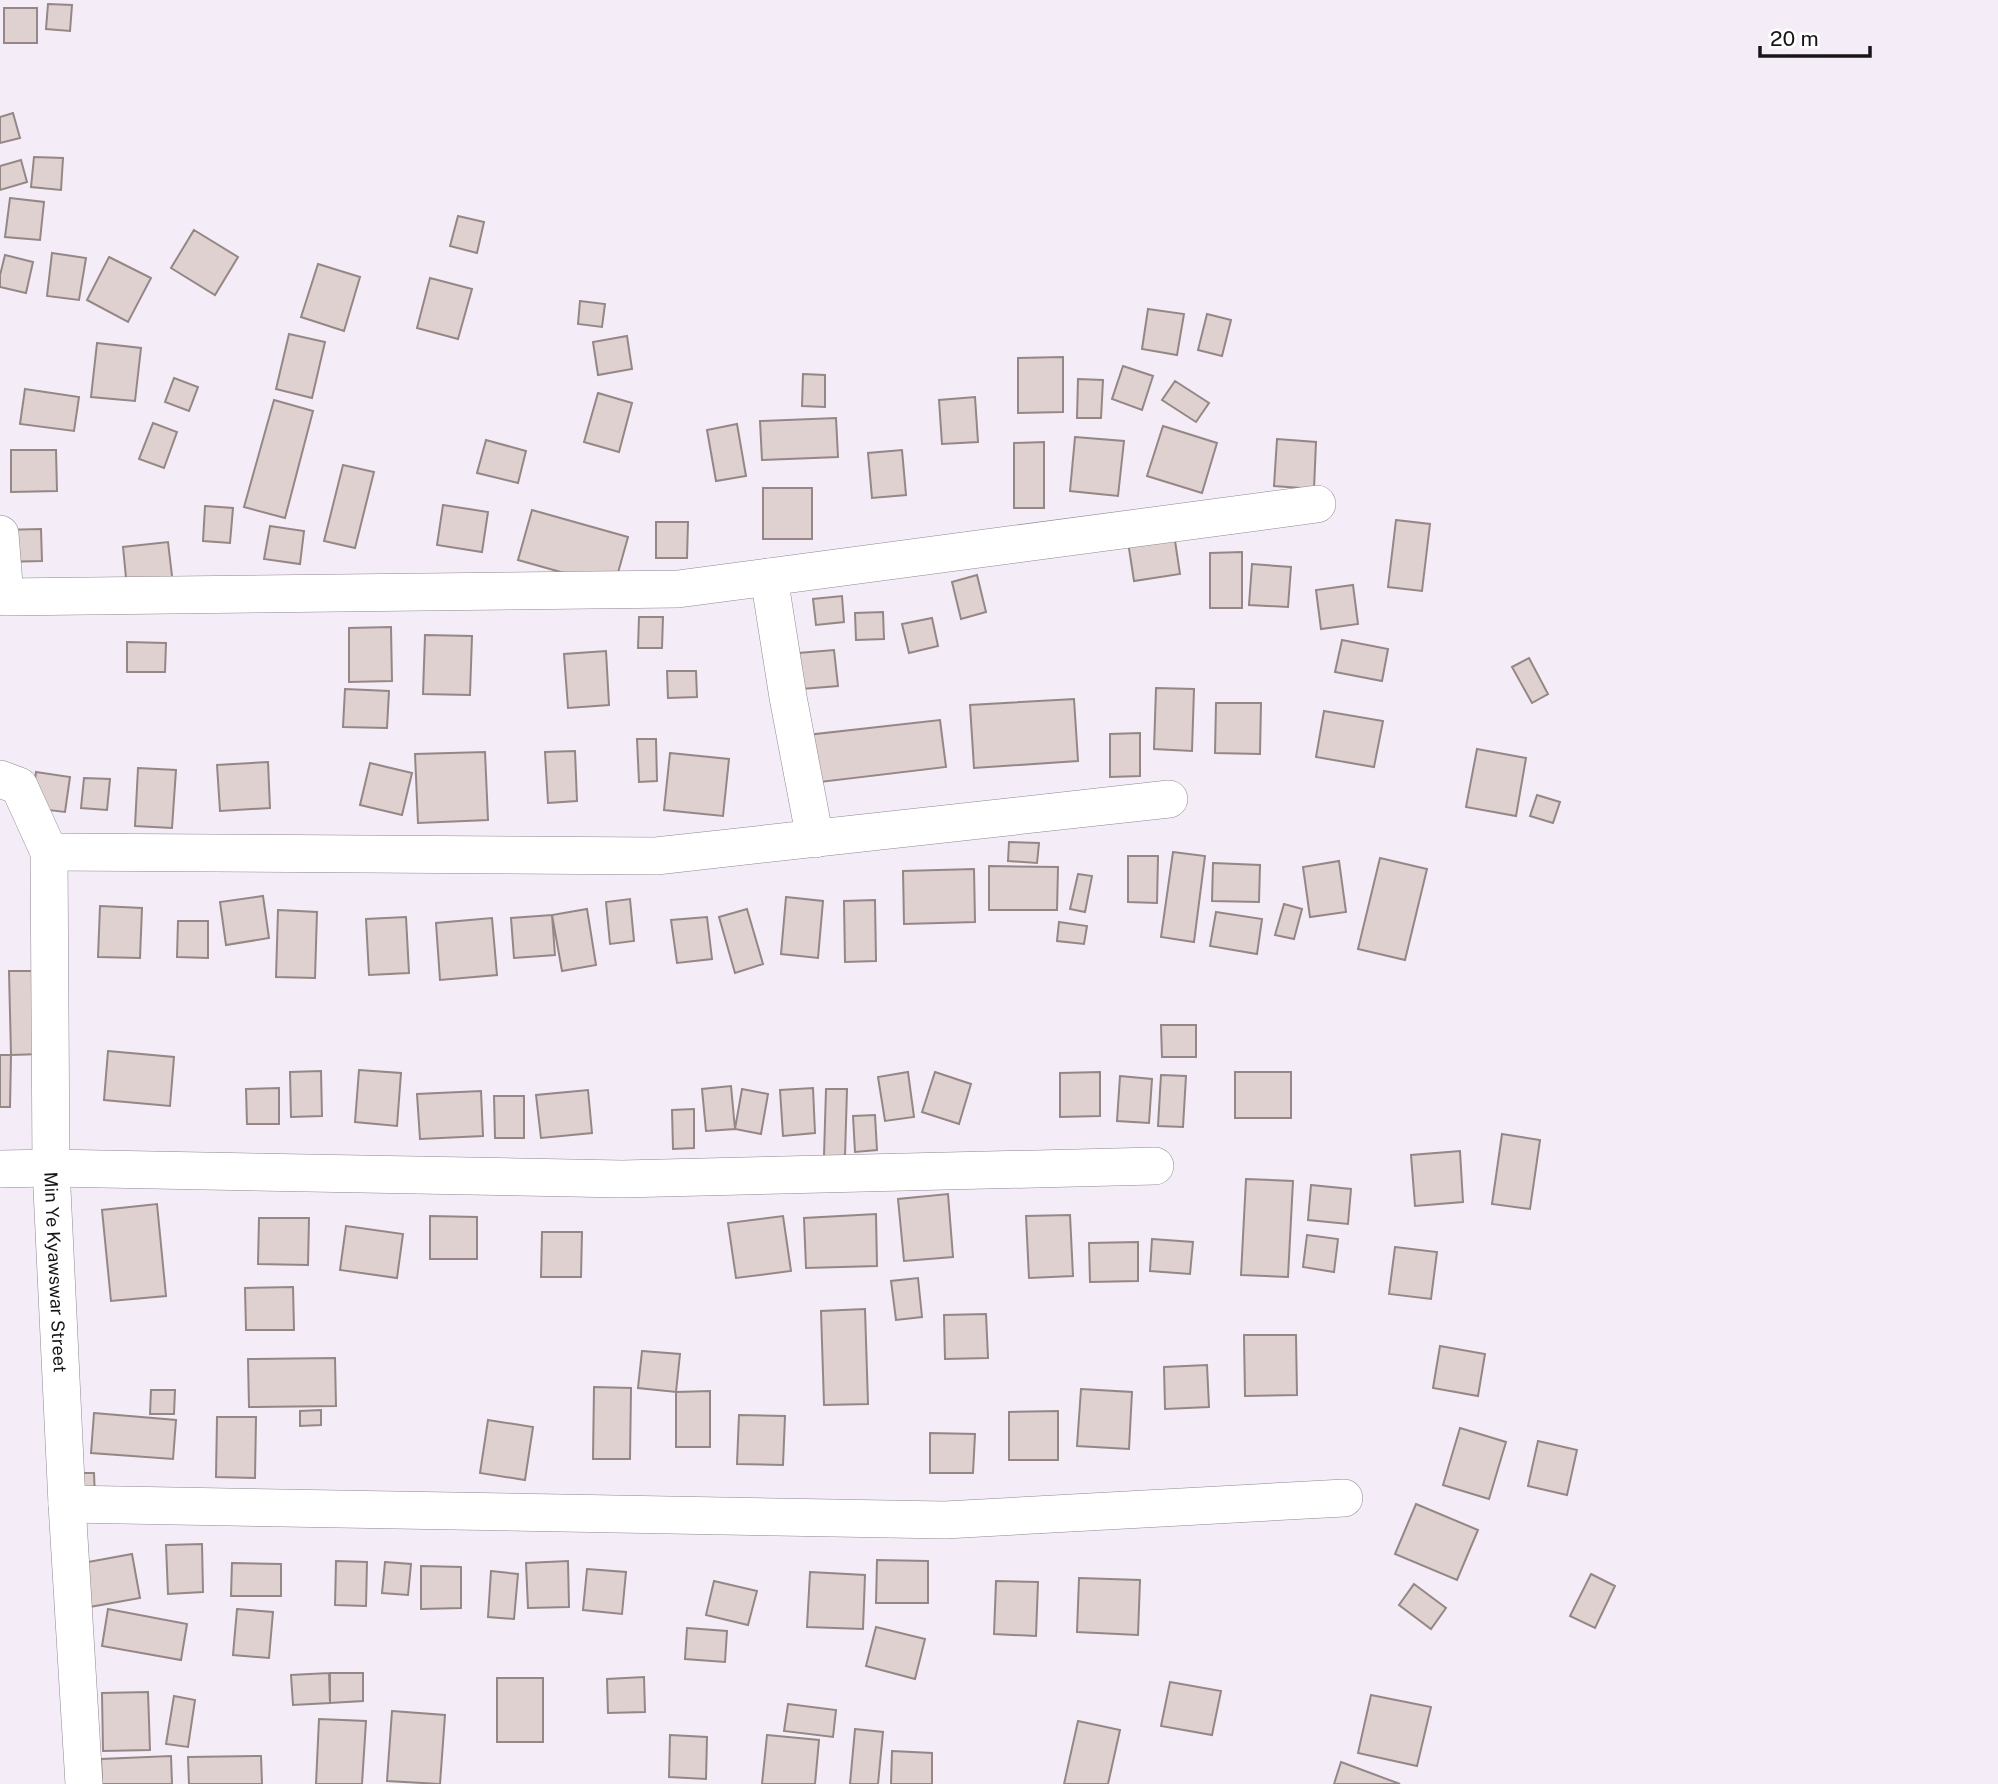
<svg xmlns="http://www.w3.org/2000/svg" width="1998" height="1784" font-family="'Public Sans',sans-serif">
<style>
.building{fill:#dfd1cf;stroke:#948785;stroke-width:2}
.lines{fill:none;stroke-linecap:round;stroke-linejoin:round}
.street-casing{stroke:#8f8791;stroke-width:38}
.street{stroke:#fff;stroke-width:37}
.labels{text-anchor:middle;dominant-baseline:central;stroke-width:5;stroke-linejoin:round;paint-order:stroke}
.street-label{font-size:18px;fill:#181518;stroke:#fff}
</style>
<rect width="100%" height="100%" fill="#f4ecf6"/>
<path class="building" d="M48 4 72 5 70 31 46 29Z
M4 8H37V43H4Z
M13 113 20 138 0 143V117Z
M34 157 63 158 61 190 31 187Z
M21 160 27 182 0 190V166Z
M10 198 44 202 40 240 5 237Z
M458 216 484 222 477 253 450 246Z
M194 230 238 257 215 295 171 268Z
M52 253 86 258 79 300 47 296Z
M5 255 33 262 26 293 0 287V275Z
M109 257 151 278 128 322 87 300Z
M318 264 360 277 344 331 301 317Z
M430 278 472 289 458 339 417 328Z
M580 301 605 304 602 327 578 324Z
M1148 309 1184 314 1177 355 1142 349Z
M1207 314 1231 320 1222 356 1198 350Z
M289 334 325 342 312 398 276 389Z
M627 336 632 369 598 375 593 342Z
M97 343 141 348 135 401 91 397Z
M1063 357V412L1018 413V358Z
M1123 366 1153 376 1142 410 1112 399Z
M803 374 825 375V407L802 406Z
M174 378 198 387 189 411 165 402Z
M1078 379 1103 380 1101 418H1077Z
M1175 381 1209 403 1196 422 1162 400Z
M25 389 79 397 74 431 20 424Z
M598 393 632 403 619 452 584 442Z
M975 397 978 442 942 444 939 400Z
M274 400 313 411 285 518 244 507Z
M836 418 838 457 762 460 760 421Z
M153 423 177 432 164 468 139 459Z
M737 424 746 476 716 481 707 430Z
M1163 426 1217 443 1202 493 1147 476Z
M1075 437 1124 441 1118 496 1070 491Z
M1277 439 1316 442 1314 489 1274 486Z
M486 440 526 451 518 483 477 473Z
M1044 442V508H1014V443Z
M11 450H56L57 491 11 492Z
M902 450 906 495 872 498 868 453Z
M343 465 374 472 355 548 324 541Z
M763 488H812V539H763Z
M443 505 488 512 482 552 437 545Z
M205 506 233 508 230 543 203 541Z
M532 510 628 537 614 587 518 560Z
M1396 520 1430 524 1422 591 1388 587Z
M656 522H688L687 558H656Z
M270 526 304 531 300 564 264 559Z
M41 529 42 561 0 562V530Z
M1174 534 1180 574 1134 581 1128 542Z
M168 542 174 593 128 598 123 547Z
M1242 552V608H1210V553Z
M1252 564 1291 567 1288 607 1249 605Z
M977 575 986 612 961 619 952 582Z
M1353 585 1358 624 1321 629 1316 590Z
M842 596 844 622 816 625 813 599Z
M883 612 884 639 856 640 855 613Z
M639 617H663L662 648H638Z
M932 618 938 646 909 653 902 624Z
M391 627 392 681 349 682V628Z
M425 635 472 636 470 695 423 694Z
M1342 640 1388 649 1382 681 1335 672Z
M127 642 166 643 165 672H127Z
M834 650 838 686 789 690 786 654Z
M606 651 609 705 568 708 564 654Z
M1529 658 1548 694 1532 703 1512 667Z
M667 671H696L697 697 668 698Z
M1156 688 1194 689 1192 751 1154 749Z
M345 689 389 691 387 728 343 727Z
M1074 699 1078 761 974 768 970 705Z
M1216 703H1261L1260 754 1215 753Z
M1324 711 1383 721 1374 767 1316 757Z
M940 720 946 767 812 783 807 735Z
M1140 733V776L1110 777V734Z
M637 739H656L657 781 639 782Z
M1477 749 1526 758 1516 816 1466 807Z
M575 751 577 801 548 803 545 752Z
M485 752 488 820 418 823 415 754Z
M670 753 729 759 723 816 664 810Z
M268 762 270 808 220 811 217 765Z
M370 763 412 773 402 815 360 805Z
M138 768 176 770 172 828 135 826Z
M36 772 70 777 65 812 31 808Z
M84 778 110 779 107 810 81 808Z
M1537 795 1560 802 1553 823 1530 816Z
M1009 842 1039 843 1037 863 1008 861Z
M1173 852 1205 856 1194 942 1161 937Z
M1128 856H1158L1157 903 1128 902Z
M1380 858 1427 869 1405 960 1358 949Z
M1339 861 1346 912 1310 917 1303 867Z
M1213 863 1260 865 1259 902 1212 901Z
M989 866 1058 867 1057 910H989Z
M974 869 975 922 904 924 903 871Z
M1078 874 1092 876 1085 912 1070 909Z
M263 896 269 938 226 945 220 902Z
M786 897 823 901 818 958 781 954Z
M630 899 634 941 610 944 606 902Z
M875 900 876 961 845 962 844 901Z
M1284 904 1302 909 1294 939 1275 935Z
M100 906 142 908 140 958 98 957Z
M587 909 596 965 562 971 552 915Z
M747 909 763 964 735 973 719 917Z
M278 910 317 912 315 978 276 977Z
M1216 912 1262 919 1257 954 1210 946Z
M552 915 555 955 514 958 511 918Z
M406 917 409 973 369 975 366 919Z
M707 917 712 959 677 963 671 920Z
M492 918 497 975 440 980 436 923Z
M178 921H208V958L177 957Z
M1059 922 1087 926 1084 944 1057 941Z
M9 971H40L42 1054 11 1055Z
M1161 1025H1196V1057H1162Z
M108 1051 174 1057 170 1106 104 1100Z
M0 1055H11L10 1107H0Z
M359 1070 401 1073 397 1126 355 1122Z
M321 1071 322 1116 291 1117 290 1072Z
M908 1072 914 1117 885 1121 878 1077Z
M935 1072 971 1084 959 1124 922 1112Z
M1100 1072V1116L1060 1117V1073Z
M1235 1072H1291V1118H1235Z
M1161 1075 1186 1076 1183 1127 1158 1126Z
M1120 1076 1152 1079 1149 1123 1117 1121Z
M731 1086 735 1129 706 1131 702 1089Z
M279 1088V1124H247L246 1089Z
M813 1088 815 1133 783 1136 780 1090Z
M742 1089 768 1094 761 1134 735 1129Z
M826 1089H847L845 1156H824Z
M588 1090 592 1133 541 1138 536 1095Z
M481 1091 483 1136 420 1139 417 1094Z
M494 1096H524V1138H495Z
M694 1109V1148L673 1149 672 1110Z
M875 1115 877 1150 855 1152 853 1116Z
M1502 1134 1540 1140 1530 1209 1492 1204Z
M1460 1151 1463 1202 1415 1206 1411 1155Z
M1246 1179 1293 1181 1288 1277 1241 1275Z
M1311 1185 1351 1189 1348 1224 1308 1220Z
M948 1194 953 1257 904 1261 898 1199Z
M157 1204 166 1296 111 1301 102 1210Z
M876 1214 877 1266 806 1268 804 1218Z
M1070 1215 1073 1276 1029 1278 1026 1216Z
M430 1216 477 1217V1259H430Z
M783 1216 791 1271 736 1278 728 1223Z
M259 1218H309L308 1265 258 1264Z
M346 1226 403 1234 397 1278 340 1270Z
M542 1232H582L581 1277H541Z
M1307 1235 1338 1239 1334 1272 1303 1267Z
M1152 1239 1193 1242 1190 1274 1150 1271Z
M1138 1242V1281L1090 1282 1089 1243Z
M1395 1247 1437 1252 1431 1299 1389 1294Z
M918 1278 922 1317 896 1320 891 1281Z
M293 1287 294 1330H246L245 1288Z
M865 1309 868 1404 824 1405 821 1311Z
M986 1314 988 1358 945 1359 944 1315Z
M1244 1335H1296L1297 1395 1245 1396Z
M1440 1346 1485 1354 1478 1396 1433 1388Z
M642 1351 680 1354 676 1392 638 1388Z
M335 1358 336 1406 249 1407 248 1359Z
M1207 1365 1209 1407 1165 1409 1164 1367Z
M594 1387 631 1388 630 1459H593Z
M1081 1389 1132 1392 1129 1449 1077 1446Z
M151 1390H175L174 1414H150Z
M710 1391V1447H676V1392Z
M321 1410V1425L300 1426V1411Z
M1058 1411V1460H1009V1412Z
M94 1413 176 1420 173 1459 91 1453Z
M739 1415 785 1416 783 1465 737 1464Z
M217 1417H256L255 1478 216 1477Z
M488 1420 533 1427 525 1480 480 1473Z
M1460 1428 1506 1442 1489 1499 1443 1485Z
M930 1433 975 1434 973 1473H930Z
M1538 1441 1577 1450 1567 1495 1528 1486Z
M71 1473H94L95 1498Z
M1416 1504 1478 1530 1457 1580 1395 1554Z
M202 1544 203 1592 168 1594 166 1545Z
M132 1554 140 1598 84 1608 77 1564Z
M877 1560 928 1561V1603H876Z
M336 1561 367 1562 366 1606 335 1605Z
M568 1561 569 1607 528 1608 526 1563Z
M385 1562 411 1564 408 1595 382 1593Z
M232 1563 281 1564V1596H231Z
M421 1566 461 1567V1608L421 1609Z
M587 1569 626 1572 622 1614 583 1610Z
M491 1571 518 1574 514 1619 488 1617Z
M810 1572 865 1575 863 1629 807 1627Z
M1591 1574 1615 1586 1595 1628 1570 1616Z
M1079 1578 1140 1580 1138 1635 1077 1632Z
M714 1581 757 1591 748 1625 706 1615Z
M996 1581 1038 1582 1036 1636 994 1634Z
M1414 1584 1446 1608 1431 1629 1399 1605Z
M108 1609 187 1624 181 1660 102 1646Z
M237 1609 273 1612 269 1658 233 1655Z
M876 1627 925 1639 915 1679 866 1666Z
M687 1628 727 1631 725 1662 685 1659Z
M329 1673 330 1703 293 1705 291 1675Z
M330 1673H363V1701L330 1703Z
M644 1677 645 1712 608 1713 607 1679Z
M497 1678H543V1742H497Z
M1170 1682 1221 1691 1212 1735 1161 1726Z
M148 1692 150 1750 103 1751 102 1693Z
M1371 1695 1431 1707 1417 1766 1358 1753Z
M174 1696 195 1700 188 1747 166 1744Z
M788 1704 836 1710 833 1737 784 1731Z
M392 1711 445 1715 440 1784 387 1781Z
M319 1719 366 1721 362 1784H316Z
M1078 1721 1120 1730 1108 1784H1064Z
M855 1729 883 1732 878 1784H850Z
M670 1735 707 1737 706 1779 669 1777Z
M767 1735 819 1740 815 1784H762Z
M892 1751 932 1753V1784H891Z
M171 1756 172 1784H102L101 1759Z
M261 1756 262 1784H189L188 1757Z
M1341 1762 1400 1784H1334Z"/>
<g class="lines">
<g class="street-casing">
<g id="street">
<path d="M0 534 5 597 678 589 1317 504"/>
<path d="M769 577 788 697 815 839"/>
<path id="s1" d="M0 779 19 786 49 852 51 1168 67 1504 84 1784"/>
<path d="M49 852 656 856 1169 799"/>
<path d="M0 1169 51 1168 622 1179 1155 1166"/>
<path d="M67 1504 945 1520 1344 1498"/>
</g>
</g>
<use href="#street" class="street"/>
</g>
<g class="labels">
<g class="street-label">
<text stroke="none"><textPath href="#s1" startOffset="513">Min Ye Kyawswar Street</textPath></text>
</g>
</g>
<path d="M1760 46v10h110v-10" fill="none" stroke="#181518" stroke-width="3.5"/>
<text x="1770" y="46" font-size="21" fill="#181518" stroke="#ffffff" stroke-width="5" paint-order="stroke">20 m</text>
</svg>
